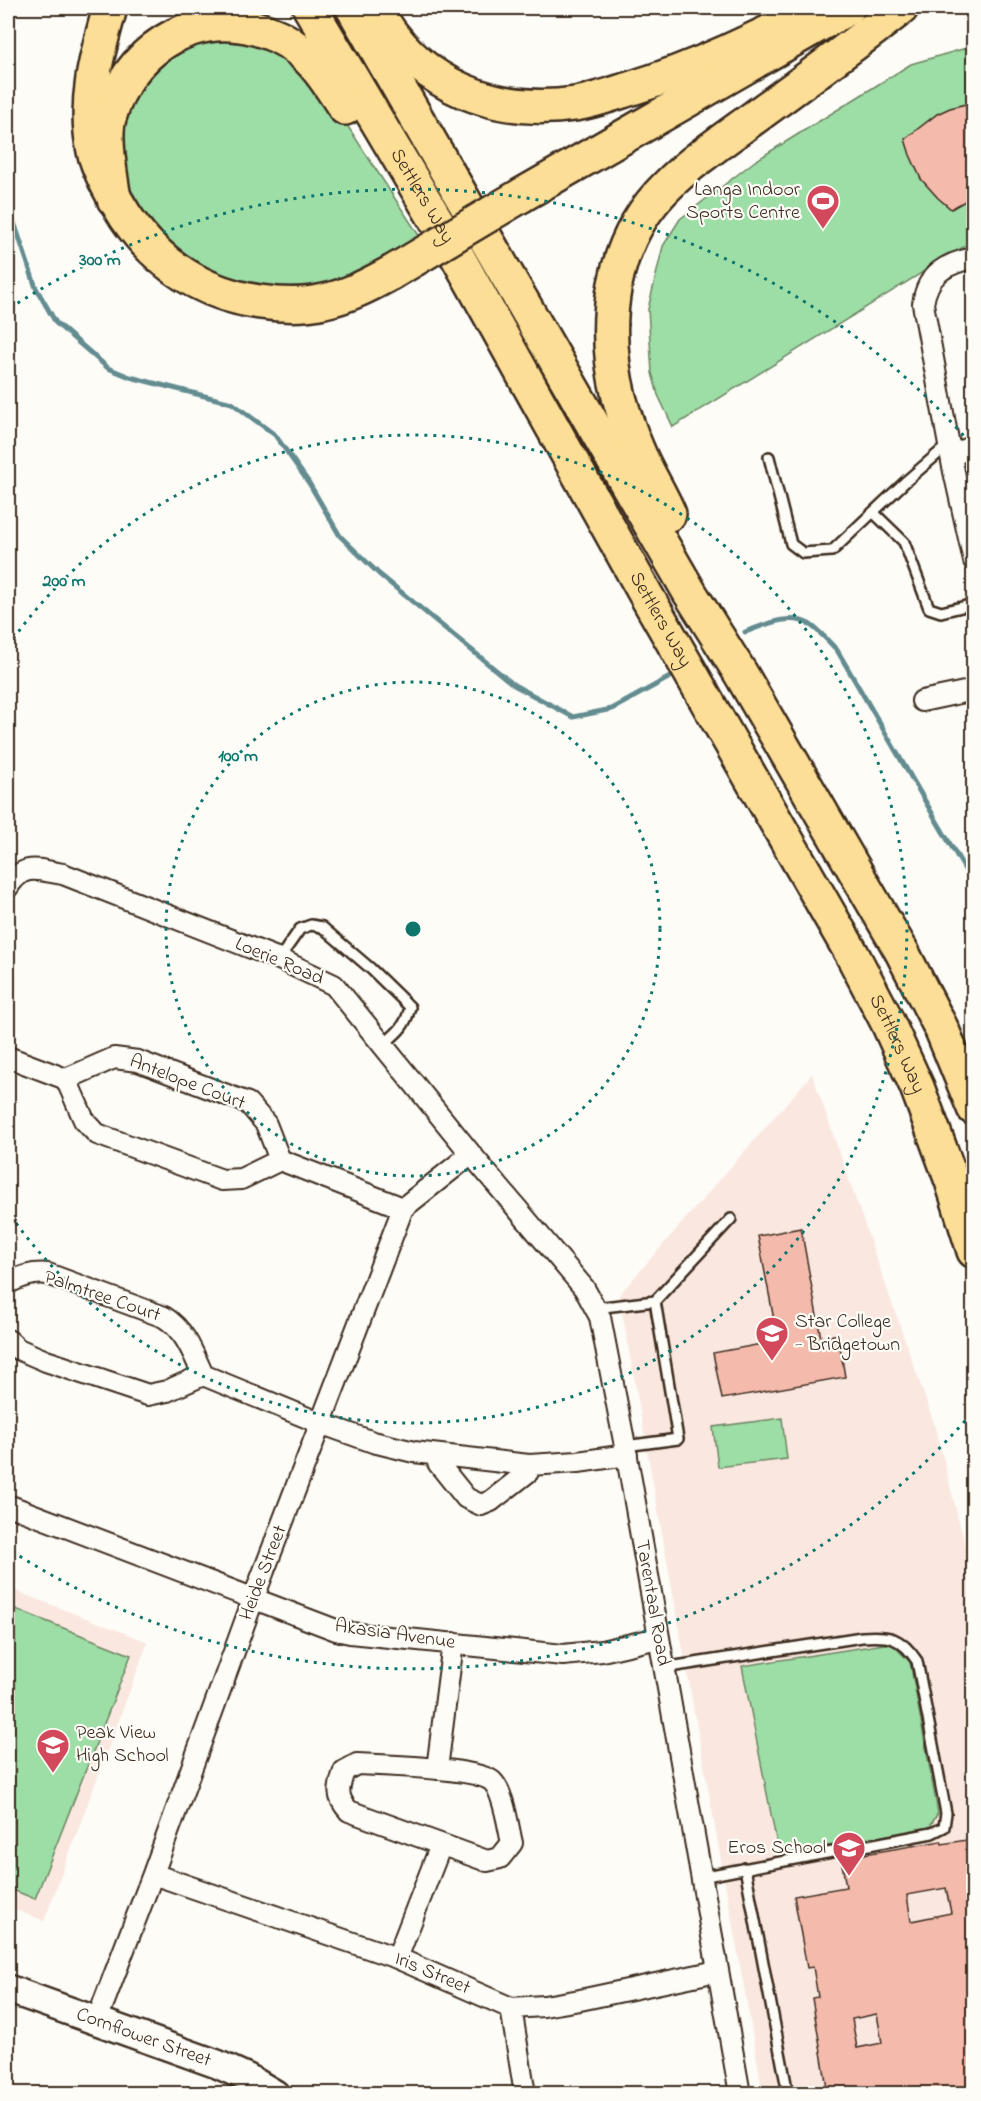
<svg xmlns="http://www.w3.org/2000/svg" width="981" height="2101" font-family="'Indie Flower',sans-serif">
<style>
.built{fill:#fae8e0}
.green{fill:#9ddda6;stroke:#6c8462;stroke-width:1.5}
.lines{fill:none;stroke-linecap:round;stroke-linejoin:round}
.stream{stroke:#648c90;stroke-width:5}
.building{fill:#f4baac;stroke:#3b2a1e;stroke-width:1.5;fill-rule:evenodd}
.lane-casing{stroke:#3b2a1e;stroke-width:14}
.street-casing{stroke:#3b2a1e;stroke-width:24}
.secondary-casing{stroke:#3b2a1e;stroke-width:32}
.highway-casing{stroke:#3b2a1e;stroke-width:38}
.lane{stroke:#fdfcf7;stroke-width:9}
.street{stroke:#fdfcf7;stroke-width:20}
.secondary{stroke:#fdfcf7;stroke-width:27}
.highway{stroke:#fcde96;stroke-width:33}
.highway-bridge-casing{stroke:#3b2a1e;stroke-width:38;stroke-linecap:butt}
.highway-bridge{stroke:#fcde96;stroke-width:33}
.ring{fill:none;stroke:#0f766e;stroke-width:3;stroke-dasharray:3 6}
.labels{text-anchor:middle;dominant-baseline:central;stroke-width:4.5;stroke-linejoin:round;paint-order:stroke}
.poi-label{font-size:20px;fill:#3b2a1e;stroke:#fdfcf7;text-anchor:end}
.street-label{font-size:20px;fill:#3b2a1e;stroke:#fdfcf7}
.centre{fill:#0f766e;stroke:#fdfcf7;stroke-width:3}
.ring-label{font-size:18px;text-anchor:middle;font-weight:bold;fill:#0f766e;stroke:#fdfcf7;stroke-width:4.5;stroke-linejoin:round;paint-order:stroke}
</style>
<rect width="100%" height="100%" fill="#fdfcf7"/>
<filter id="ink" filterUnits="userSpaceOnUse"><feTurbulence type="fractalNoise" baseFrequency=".0167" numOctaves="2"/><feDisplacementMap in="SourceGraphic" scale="12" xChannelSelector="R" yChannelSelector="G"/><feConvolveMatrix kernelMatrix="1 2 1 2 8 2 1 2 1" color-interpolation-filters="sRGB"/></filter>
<g filter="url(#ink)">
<path class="built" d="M812 1074 936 1429 973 1578V2093H763L619 1295Z
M8 1588 148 1642 44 1921 8 1907Z"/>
<path class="green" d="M250 34 319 82 420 237 374 266 334 281 316 285 279 287 261 286 218 274 198 265 155 233 125 187 115 122 171 44Z
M973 46V241L673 427 658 395 652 373 648 309 663 246 680 219 755 161 911 64Z
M782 1418 787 1459 718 1467 713 1427Z
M13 1608 131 1655 35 1899 8 1888V1621Z
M891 1643 910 1662 938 1813 929 1828 779 1855 742 1666Z"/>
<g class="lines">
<path class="stream" d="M8 204 36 288 56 323 108 368 130 377 232 403 275 435 309 483 340 536 379 574 514 685 573 717 612 709 670 677
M745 632C765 625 789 613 809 624 819 630 829 642 837 650L974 885"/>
</g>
<path class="building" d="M974 102V196L951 209 938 198 921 179 910 155 905 139 937 114 950 108Z
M801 1228 821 1338 838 1334 845 1377 722 1399 713 1353 778 1341 758 1236Z
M966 1840 974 1882V2094H828L812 1998 818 1997 813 1967 807 1968 794 1896 846 1887 841 1858 941 1841 942 1844ZM946 1888 951 1913 911 1921 907 1895ZM877 2014 882 2043 857 2048 852 2019Z"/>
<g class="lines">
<g class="lane-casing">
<path id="lane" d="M769 457 791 544 803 553 832 551 905 482 948 445
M873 512 904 542 929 608 941 612 974 604
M279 959 300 929 311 925 322 927 370 968 410 1007C406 1026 398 1032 384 1044
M595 1308 655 1301 731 1219
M625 1446 678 1439 655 1301
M663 1668 862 1637C890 1635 901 1637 917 1661L946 1813 944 1827 932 1833 701 1877
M745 1868 788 2094"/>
</g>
<g class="street-casing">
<path id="street" d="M974 258C946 263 927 274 923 304L953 467 974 561
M953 455 974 446
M922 701 974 690
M8 887C24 862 37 870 63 874L279 959 334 985 471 1154 584 1288 600 1317 625 1446 740 2094
M8 1057 66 1079 84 1120 97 1134 222 1180 241 1179 280 1160 403 1208
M66 1079 114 1058 138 1061 248 1103 266 1124 280 1160
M8 1283C21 1277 32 1272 48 1274L164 1317C185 1330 193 1353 203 1375L320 1423 373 1442 414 1452 529 1465 578 1462 627 1455
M8 1340 18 1349 46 1361 148 1395 167 1391 203 1375
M439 1455 438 1463 466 1498 481 1505 491 1501 528 1472 529 1465
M8 1505 336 1630 350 1633 563 1655 602 1651 658 1638
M357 1764C381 1765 476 1768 492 1781 504 1792 508 1827 512 1843L500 1858 487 1861 349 1811C336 1797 338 1789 344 1771Z
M437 1769 453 1643
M153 1874 397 1958 511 2008 544 2006 580 2000 717 1971
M397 1958 441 1845
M511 2008 525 2094
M97 2020 153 1874 254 1597 403 1208 471 1154"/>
</g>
<g class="secondary-casing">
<g id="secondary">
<path id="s1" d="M8 1989 217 2064 248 2078 275 2094"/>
</g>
</g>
<g class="highway-casing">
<g id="highway">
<path d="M110 8C97 54 83 102 94 151 99 172 114 198 126 217 158 264 203 294 260 302 281 305 303 306 324 301 348 296 369 285 391 273"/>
<path id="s2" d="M310 8 455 252 646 595 852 954 887 1021 917 1087 952 1181 974 1251"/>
<path d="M353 8 690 593 741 674 902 952 942 1030 974 1108"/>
<path d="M375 9C381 18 386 27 393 36 437 93 505 114 575 104 594 101 613 94 632 88 697 68 758 38 819 8"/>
<path d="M522 195 848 8"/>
<path d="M114 199C111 178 103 138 109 118 127 53 189 10 255 28 270 32 284 38 296 48 318 64 330 86 345 108"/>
<path d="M669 514C660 492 646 472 637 449 630 433 624 415 619 397 601 323 610 242 667 186 695 158 731 135 763 111 810 77 856 43 901 8"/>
</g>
</g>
<use href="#lane" class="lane"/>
<use href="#street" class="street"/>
<use href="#secondary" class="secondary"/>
<use href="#highway" class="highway"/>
<g class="highway-bridge-casing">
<path id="highway-bridge" d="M391 273 522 195"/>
</g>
<use href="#highway-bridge" class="highway-bridge"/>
</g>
</g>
<g class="ring">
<circle cx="413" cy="929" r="247"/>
<path d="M8 646A494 494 0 1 1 8 1212"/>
<path d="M971 1414A740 740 0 0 1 10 1550M10 308A740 740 0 0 1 971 444"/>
</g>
<defs>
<g id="stadium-pin" transform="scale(1.725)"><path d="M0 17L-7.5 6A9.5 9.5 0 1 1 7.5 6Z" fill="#d1495b" stroke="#fdfcf7"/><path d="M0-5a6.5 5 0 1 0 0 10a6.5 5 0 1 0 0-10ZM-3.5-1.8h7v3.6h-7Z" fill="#fff"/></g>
<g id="university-pin" transform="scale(1.725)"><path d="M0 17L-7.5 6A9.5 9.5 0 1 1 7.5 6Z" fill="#d1495b" stroke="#fdfcf7"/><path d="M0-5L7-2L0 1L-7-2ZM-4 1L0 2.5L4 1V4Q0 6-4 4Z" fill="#fff"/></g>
<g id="school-pin" transform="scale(1.725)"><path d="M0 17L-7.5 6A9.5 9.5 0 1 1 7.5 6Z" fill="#d1495b" stroke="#fdfcf7"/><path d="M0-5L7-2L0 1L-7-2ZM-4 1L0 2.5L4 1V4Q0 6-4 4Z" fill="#fff"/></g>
</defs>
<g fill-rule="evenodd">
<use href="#stadium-pin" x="823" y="201"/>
<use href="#university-pin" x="772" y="1333"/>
<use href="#school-pin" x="53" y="1745"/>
<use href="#school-pin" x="849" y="1848"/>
</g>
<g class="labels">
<g class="poi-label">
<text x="800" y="190">Langa Indoor<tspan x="800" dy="23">Sports Centre</tspan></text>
<text x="795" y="1322" text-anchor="start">Star College<tspan x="795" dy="23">- Bridgetown</tspan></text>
<text x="76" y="1733" text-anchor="start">Peak View<tspan x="76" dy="23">High School</tspan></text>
<text x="826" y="1848">Eros School</text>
</g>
<g class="street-label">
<text stroke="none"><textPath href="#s2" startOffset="219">Settlers Way</textPath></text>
<text stroke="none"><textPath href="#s2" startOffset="705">Settlers Way</textPath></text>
<text transform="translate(279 962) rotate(23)">Loerie Road</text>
<text stroke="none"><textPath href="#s2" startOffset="1191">Settlers Way</textPath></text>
<text transform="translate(187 1083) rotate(21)">Antelope Court</text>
<text transform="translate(102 1297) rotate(19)">Palmtree Court</text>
<text transform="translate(264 1573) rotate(-69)">Heide Street</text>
<text transform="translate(652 1603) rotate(80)">Tarentaal Road</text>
<text transform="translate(395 1635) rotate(8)">Akasia Avenue</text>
<text transform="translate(432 1974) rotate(23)">Iris Street</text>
<text stroke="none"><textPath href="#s1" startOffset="144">Cornflower Street</textPath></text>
</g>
</g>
<circle cx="413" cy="929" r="9" class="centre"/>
<g class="ring-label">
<text x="100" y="265">300 m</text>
<text x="64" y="586">200 m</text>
<text x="238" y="761">100 m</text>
</g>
<rect width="981" height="2101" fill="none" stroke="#fdfcf7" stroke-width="30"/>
<rect x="15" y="15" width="951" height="2071" fill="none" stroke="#3b2a1e" stroke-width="2" filter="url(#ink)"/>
</svg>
